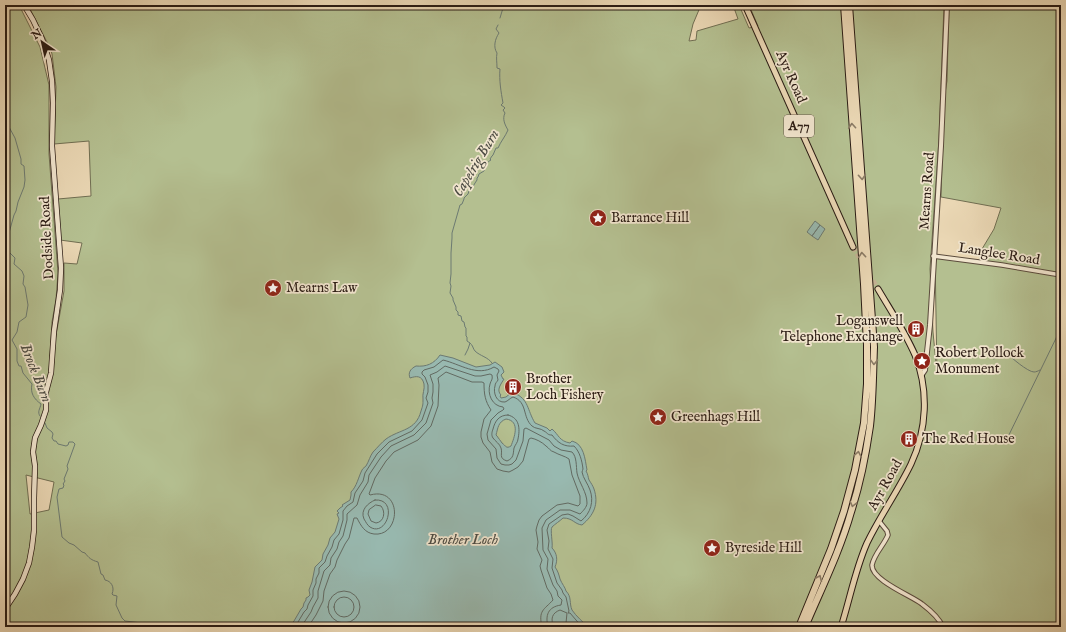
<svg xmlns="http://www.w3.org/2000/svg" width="1066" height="632" font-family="'IM FELL English',serif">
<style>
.green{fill:#b4bf90;stroke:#706e52;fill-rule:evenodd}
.water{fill:#98b9b0;stroke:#6c7a72;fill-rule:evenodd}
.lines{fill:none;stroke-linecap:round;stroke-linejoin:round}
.shore{stroke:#626a62;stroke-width:1}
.stream{stroke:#6c7a72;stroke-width:1}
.primary-tunnel{stroke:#c4b294;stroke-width:5;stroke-dasharray:5 2.5;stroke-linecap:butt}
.minor-casing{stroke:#5b4b3c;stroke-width:5.5}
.tertiary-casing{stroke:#5b4b3c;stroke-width:6}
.secondary-casing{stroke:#2b1c14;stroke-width:6}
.primary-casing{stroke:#2b1c14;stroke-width:7}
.motorway-casing{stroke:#2b1c14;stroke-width:8}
.minor{stroke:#f1e5ce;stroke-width:3.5}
.tertiary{stroke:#f1e5ce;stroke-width:4}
.secondary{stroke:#f1e5ce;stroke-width:4.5}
.primary{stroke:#ead7b4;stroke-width:5}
.motorway{stroke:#ead7b4;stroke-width:6}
.oneway{stroke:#8a7a64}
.labels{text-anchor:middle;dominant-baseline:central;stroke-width:3.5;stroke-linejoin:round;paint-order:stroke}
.shield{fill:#f1e5ce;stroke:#66584c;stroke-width:1}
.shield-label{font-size:13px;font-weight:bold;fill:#2b1c14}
.street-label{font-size:14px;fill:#2b1c14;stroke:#f1e5ce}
.poi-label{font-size:14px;fill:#2b1c14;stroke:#f1e5ce;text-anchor:start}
.water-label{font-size:15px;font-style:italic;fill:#4c4b43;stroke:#f1e5ce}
</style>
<rect width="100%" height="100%" fill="#ead7b4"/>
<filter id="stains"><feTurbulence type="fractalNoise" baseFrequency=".005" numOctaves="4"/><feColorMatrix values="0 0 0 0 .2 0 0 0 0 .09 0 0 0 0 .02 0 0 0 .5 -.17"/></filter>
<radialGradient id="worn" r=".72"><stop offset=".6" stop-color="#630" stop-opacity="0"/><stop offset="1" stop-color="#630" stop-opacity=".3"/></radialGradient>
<path class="green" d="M5 5H19L40 47 49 85V154L58 273 56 299 52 322 49 374 64 291V263L77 264 82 243 60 240 58 199 91 196 89 141 54 144 56 87 52 54 49 46 28 5H701L693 24 689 41 696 40 697 31 738 19 733 5H739L749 28 758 26 749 5H944L939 139 930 269 933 332 937 374 935 255 979 261 982 249 994 229 1001 208 941 197 944 99 947 81 949 5H1061V627H5ZM26 475 54 482 49 510 30 514Z"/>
<path class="water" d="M815 221 820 225 812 236 807 232Z
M820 225 825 229 818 240 812 236Z
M440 355 453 358 476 367 490 365 495 362 502 367 504 372 501 375 503 379H504C501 384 496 390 501 395L500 396 501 398 506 397 512 392H513L512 394 513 395 514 393C529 399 527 410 535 423L547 428 550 431 552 429C559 435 559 441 570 443L572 441C584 444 585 459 587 470L586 471C588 474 588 477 589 480 591 483 593 486 594 489 599 504 594 515 582 525 574 524 573 518 563 518 560 521 555 524 552 527 550 530 553 543 552 548 557 553 558 560 555 567 558 571 559 575 560 579 562 584 565 587 566 591 572 597 569 603 572 610 576 616 583 622 588 627H291L293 622 294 621 301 609 303 607 304 603 306 600V598L308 597 310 595 309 590 312 582 315 567 322 560 323 554 328 545 330 538 335 532 339 519 337 514 339 513 337 511 340 508 343 506 342 505 350 500 351 495V492C357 486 358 478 362 470 363 468 365 467 366 466 369 461 370 456 373 452 377 448 382 442 386 439 400 429 416 431 421 411 423 405 423 405 423 399 422 394 425 389 424 384 422 375 416 376 410 378 408 373 410 369 416 366 426 367 434 364 440 355ZM506 419C521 421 514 438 511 446 506 449 506 446 502 443 500 440 499 439 497 436L496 435C498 428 498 422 506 419Z"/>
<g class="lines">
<path class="shore" d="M508 415C520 418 520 429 518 439 518 442 515 445 514 448 513 454 514 458 507 461 498 458 503 454 501 448 500 444 495 441 493 438 491 435 492 432 493 429 495 421 499 415 508 415Z
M375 500C399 498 387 538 370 527 367 525 366 522 364 519 360 510 368 503 375 500Z
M376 505 381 506C386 512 384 522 376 523L371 521 368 514 369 510Z
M328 607a16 16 0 1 1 32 0a16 16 0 1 1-32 0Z
M334 607a10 10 0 1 1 20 0a10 10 0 1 1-20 0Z
M295 627 304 612 307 609 308 605 313 596V590L316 583V579L319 573V568L325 562 327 556 332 547 334 540 339 534 343 520V511L347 506 353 502 355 493 363 481 365 473 377 454 389 442 412 431 422 420 428 403 426 398 428 392V385L425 377 422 374V372L424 370 434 367 443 360C460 364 477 377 494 367L498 369 499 371 497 375 498 380C497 382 495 383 495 386 493 392 496 403 505 402 508 401 510 398 513 397 528 402 522 417 532 426 535 429 541 428 544 431 548 433 547 435 552 435 558 443 564 447 574 446 580 452 582 461 583 469 583 470 582 471 582 472 583 478 588 484 590 490 594 501 591 513 581 521L573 516 568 514 562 515 549 524 547 530 549 541 548 549 553 559 552 568 557 583 562 590 563 593 566 597 569 611 568 613H570L582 627
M301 627 311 612 313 607 318 598V591L324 571 330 565 331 558 337 549 339 542 343 536 347 520V514L357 505 360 495 368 482 369 475 381 457 391 446 414 435 426 423 433 403 432 398 433 392V384L430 375 437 372 445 366 475 376H481L490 374 492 375C493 380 491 380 490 384 487 394 492 406 503 407L504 409 503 410 498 413 491 420 487 434 488 440 496 449 497 458 501 464 505 465H509L512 464 516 460 523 441 524 429 526 428 549 440 554 446 561 450 572 452C577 457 576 466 577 473 579 483 587 492 587 503 587 507 583 511 580 514L570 510H560L546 520 542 528 543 550 548 559 547 569 553 585 557 591 558 596 562 600 561 605C548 607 545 615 548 627
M308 627 316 615 323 601 324 591 330 574 335 567 337 560 345 544 349 538 354 518H357C361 526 365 533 374 534 401 537 403 486 370 495L369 494 375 478 386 461 394 452 418 440 431 426 438 406 439 385 438 378 446 372 472 382H482L484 383C484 394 485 401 491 410L484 419 481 432V437L483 443 490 452 492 462 497 469 503 471 509 472 513 470 518 467 523 461 529 439 531 438C536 439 542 442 546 446 549 448 550 451 554 452 559 455 565 456 569 459L572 475 580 496V504L578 506 568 503 557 505 542 516 539 520 537 526 536 530 538 542 537 549 542 560 540 566 541 570 547 588 551 594 553 600C544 610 538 610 542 627
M554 627C550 619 552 613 560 610L567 613 566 623 562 627"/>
<path class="stream" d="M500 18 503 8
M5 116 8 120 9 127 15 138 21 159V164L24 166 25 180 24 187 18 202 16 211 14 215 7 240 9 252 15 258 14 264 22 271 24 276 23 284 25 287 28 305 26 317 19 322 17 332 12 340 17 349V361L19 366H21L23 373 32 384C30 393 34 399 41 404 40 409 37 412 40 416
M470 343C473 345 473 349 475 351 480 356 488 357 492 363
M465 355 468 349 470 343 467 341V337L466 336V328L465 327 464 322 462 321 461 316 458 315V312L456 310V307L453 300V298L450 293 451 286 450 283 451 274V253L452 238V233L460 205 462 204 464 199V198L468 194 469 191C473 188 474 184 477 180V178L478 177 479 174 484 171C484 166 487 162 491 160L490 159 492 156 493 155 496 148H498C501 141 505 137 508 130 505 125 502 119 505 113L503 110 505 108 504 107 501 105 503 103C501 92 499 80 500 69L497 68C497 62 496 58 497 53 493 47 495 39 499 33L496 29 498 25
M994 359 1002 353 1006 352C1010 357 1028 372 1034 372 1036 372 1038 371 1040 370
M45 423 47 428 52 432 53 434 52 438 54 441H56L58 444 66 446 68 445 69 442H73L75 444 67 466 68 469 64 479 65 481 63 484 64 485 63 488 59 489 57 497 62 537 69 543 74 545 82 552 85 553C89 558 91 560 98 562L101 574 103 575 105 580C111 581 115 587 112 594L113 595 117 596 116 605 122 618 125 621 142 623 146 625H159L161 627
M1005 443 1061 328"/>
<path class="primary-tunnel" d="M853 247 862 262
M869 274 878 289"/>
<g class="minor-casing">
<path id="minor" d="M933 256 1002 265 1061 275
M879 521 887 531 888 535C884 545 874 554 872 565 871 580 912 596 922 604 930 610 939 618 943 627"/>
</g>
<g class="tertiary-casing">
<path id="tertiary" d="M921 376 925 370 930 325 941 146 947 5"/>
</g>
<g class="secondary-casing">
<path id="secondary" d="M5 609 15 594 23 579 29 563 32 547 34 530V498L35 466 33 452 35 438 41 425 46 410V392L51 373 54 331 60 290 61 268 52 146 53 103 52 81 49 60 42 39 33 20 24 5"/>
</g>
<g class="primary-casing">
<path id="primary" d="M745 5 853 247
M841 627C850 599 855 570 867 543 880 516 898 491 911 464 927 430 929 390 915 355 905 332 891 311 878 289"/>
</g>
<g class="motorway-casing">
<path id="motorway" d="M799 627 831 549 844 511 855 470 864 423 867 384V345L864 284 844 5
M805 627C821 589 840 551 851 512 860 484 866 454 870 426 873 400 873 373 874 347L849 5"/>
</g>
<use href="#minor" class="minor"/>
<use href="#tertiary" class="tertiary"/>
<use href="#secondary" class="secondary"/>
<use href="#primary" class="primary"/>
<use href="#motorway" class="motorway"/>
</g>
<defs><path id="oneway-chevron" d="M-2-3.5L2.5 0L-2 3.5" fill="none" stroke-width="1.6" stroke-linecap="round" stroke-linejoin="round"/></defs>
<g class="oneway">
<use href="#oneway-chevron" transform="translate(852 126) rotate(-94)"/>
<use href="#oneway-chevron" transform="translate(862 177) rotate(86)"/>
<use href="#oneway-chevron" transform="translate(862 255) rotate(-95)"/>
<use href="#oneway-chevron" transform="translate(874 362) rotate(92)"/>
<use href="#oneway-chevron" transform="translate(858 454) rotate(-80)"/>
<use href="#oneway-chevron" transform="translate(853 504) rotate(104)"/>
<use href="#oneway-chevron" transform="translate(819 578) rotate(-67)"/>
</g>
<defs>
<g id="sight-disc" transform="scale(0.9)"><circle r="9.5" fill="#8f2418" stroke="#f1e5ce"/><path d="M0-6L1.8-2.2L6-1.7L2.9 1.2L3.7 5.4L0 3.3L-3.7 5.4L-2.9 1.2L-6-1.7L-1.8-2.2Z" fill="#fff"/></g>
<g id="building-disc" transform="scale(0.9)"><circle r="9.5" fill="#8f2418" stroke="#f1e5ce"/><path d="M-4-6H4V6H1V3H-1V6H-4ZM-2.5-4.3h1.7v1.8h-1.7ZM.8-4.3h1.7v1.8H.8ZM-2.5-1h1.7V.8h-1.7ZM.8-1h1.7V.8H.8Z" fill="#fff"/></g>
</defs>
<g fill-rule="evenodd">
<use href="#sight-disc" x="598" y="218"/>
<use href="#sight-disc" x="273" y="288"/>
<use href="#building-disc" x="916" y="329"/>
<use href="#sight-disc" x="922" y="361"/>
<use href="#building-disc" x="513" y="387"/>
<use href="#sight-disc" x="658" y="417"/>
<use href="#building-disc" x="909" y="439"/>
<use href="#sight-disc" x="712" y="548"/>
</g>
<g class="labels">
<rect class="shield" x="784" y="115" width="30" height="22" rx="3"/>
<g class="shield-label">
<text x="799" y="126">A77</text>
</g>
<g class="street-label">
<text transform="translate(791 77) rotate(66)">Ayr Road</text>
<text transform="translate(927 191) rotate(-86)">Mearns Road</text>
<text transform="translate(47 238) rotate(-93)">Dodside Road</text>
<text transform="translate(999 254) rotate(9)">Langlee Road</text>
<text transform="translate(885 485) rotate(-61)">Ayr Road</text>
</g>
<g class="poi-label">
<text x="611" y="218">Barrance Hill</text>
<text x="286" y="288">Mearns Law</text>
<text x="903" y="321" text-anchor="end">Loganswell<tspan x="903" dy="16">Telephone Exchange</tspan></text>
<text x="935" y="353">Robert Pollock<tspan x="935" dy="16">Monument</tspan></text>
<text x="526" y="379">Brother<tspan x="526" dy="16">Loch Fishery</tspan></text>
<text x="671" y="417">Greenhags Hill</text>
<text x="922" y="439">The Red House</text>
<text x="725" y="548">Byreside Hill</text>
</g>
<g class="water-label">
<text transform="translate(476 163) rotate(-59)">Capelrig Burn</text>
<text transform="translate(36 373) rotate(68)">Brock Burn</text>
<text x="463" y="539">Brother Loch</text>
</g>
</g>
<rect width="1066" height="632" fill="none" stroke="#ead7b4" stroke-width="20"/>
<rect x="6" y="6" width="1054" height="620" fill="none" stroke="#2b1c14" stroke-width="2"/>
<rect x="10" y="10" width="1046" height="612" fill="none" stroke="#2b1c14"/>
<g transform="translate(42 42) rotate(326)" stroke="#f1e5ce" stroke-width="3" paint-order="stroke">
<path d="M0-3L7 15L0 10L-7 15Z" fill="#2b1c14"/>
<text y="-6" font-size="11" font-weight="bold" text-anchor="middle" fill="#2b1c14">N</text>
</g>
<rect width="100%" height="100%" filter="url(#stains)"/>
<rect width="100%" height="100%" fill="url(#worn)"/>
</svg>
